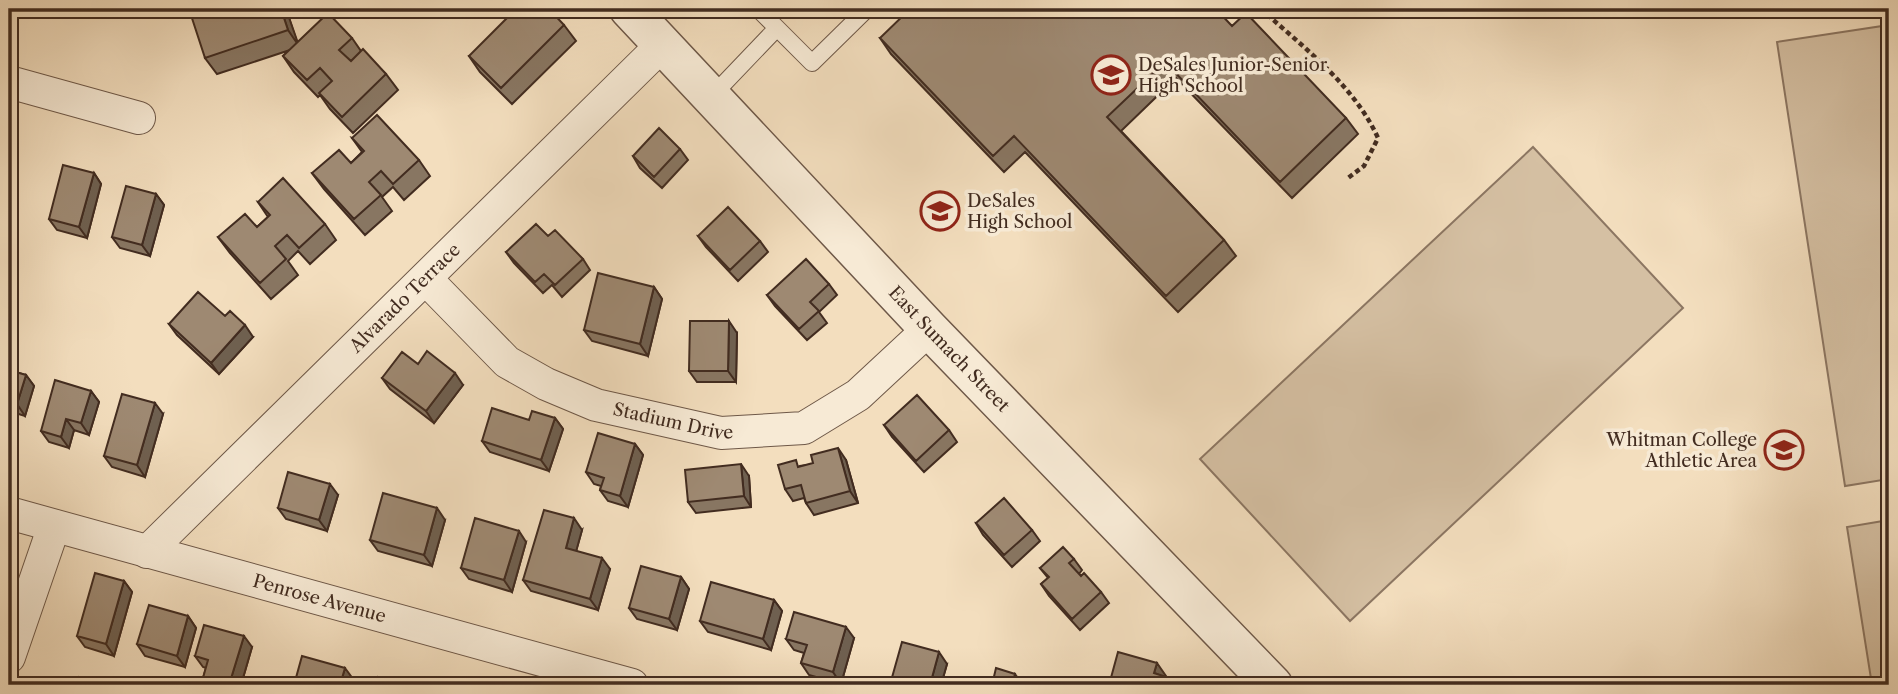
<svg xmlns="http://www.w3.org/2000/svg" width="1898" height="694" font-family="'Libre Caslon Text',serif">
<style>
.green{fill:#d5c0a3;stroke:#8c7662;stroke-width:2}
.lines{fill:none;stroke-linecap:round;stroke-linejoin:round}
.service-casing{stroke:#6e5848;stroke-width:18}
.minor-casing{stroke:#6e5848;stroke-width:34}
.tertiary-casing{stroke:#6e5848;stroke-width:41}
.path{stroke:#422c20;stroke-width:4.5;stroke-dasharray:5 3.5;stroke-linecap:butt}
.service{stroke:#f7ead5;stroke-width:16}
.minor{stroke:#f7ead5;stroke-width:32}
.tertiary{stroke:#f7ead5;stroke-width:38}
.wall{fill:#887662;stroke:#422c20;stroke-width:2}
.shaded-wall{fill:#6f6050;stroke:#422c20;stroke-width:2}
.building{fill:#9e8972;stroke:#422c20;stroke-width:2}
.labels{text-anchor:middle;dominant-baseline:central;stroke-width:7;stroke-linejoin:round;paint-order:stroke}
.poi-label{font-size:18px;fill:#422c20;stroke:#f7ead5;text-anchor:start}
.street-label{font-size:18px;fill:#422c20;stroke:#f7ead5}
</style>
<rect width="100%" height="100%" fill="#f3debe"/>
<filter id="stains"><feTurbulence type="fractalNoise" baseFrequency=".00286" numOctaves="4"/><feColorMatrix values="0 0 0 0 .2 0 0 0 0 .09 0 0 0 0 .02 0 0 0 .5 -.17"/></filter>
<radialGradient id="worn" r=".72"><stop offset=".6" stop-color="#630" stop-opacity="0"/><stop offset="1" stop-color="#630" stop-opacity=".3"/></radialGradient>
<path class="green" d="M1889 25V479L1845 486 1777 42Z
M1533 147 1683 308 1350 621 1200 459Z
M1889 520V685H1872L1847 527Z"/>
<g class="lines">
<g class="service-casing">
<path id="service" d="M758 9 812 63 867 9
M712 96 777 28"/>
</g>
<g class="minor-casing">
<g id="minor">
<path d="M9 82 139 118"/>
<path id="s1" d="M426 279 507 362 546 384 596 405 721 433 804 428 858 395 929 329"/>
<path id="s2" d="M9 513 632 685"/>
<path id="s3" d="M147 552 664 43"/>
<path d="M9 657 54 526"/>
</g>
</g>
<g class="tertiary-casing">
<g id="tertiary">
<path id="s4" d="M629 9 929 329 1273 685"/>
</g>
</g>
<path class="path" d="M1261 9C1303 47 1354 85 1378 138L1364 166 1348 178"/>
<use href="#service" class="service"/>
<use href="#minor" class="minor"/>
<use href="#tertiary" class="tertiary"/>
</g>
<path class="wall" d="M286 9 297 42 352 38 361 51 386 74 398 90 353 133 330 109 320 95 318 97 294 72 283 56 290 50 217 74 205 58Z
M487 9H504L495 17Z
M564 25 576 41 512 104 480 72 469 56Z
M1232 26 1346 118 1358 134 1292 198 1176 78 1121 131 1224 240 1236 256 1178 312 1025 152 1004 172 891 54 880 38Z
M352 138 419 160 430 176 404 200 393 187 382 197 392 211 365 235 324 189 312 173 351 163 362 152Z
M680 149 688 160 662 188 640 168 633 156Z
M94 173 101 184 87 238 57 230 49 219Z
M156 194 164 205 150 256 120 248 112 237Z
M258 202 325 224 336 240 310 264 298 251 288 261 298 275 271 299 230 253 218 237 257 227 268 217Z
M548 236 583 259 590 270 562 297 552 285 543 293 514 263 506 252Z
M698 236 760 241 768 252 738 281 706 247Z
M829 284 837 295 819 312 827 323 807 340 775 306 767 295Z
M654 287 662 299 648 356 592 341 584 330Z
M169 324 253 337 219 374 177 335Z
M737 333 736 382H697L689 371Z
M418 364 463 385 434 423 390 389 382 378Z
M9 370 26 375 34 386 25 416 9 411Z
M91 391 99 402 89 435 74 430 69 448 49 442 41 431Z
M163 414 145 477 112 467 104 456Z
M555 418 563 429 549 471 490 452 482 441 529 420Z
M884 425 949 430 957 442 924 472 892 437Z
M635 444 643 455 628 507 608 501 600 490 601 486 594 484 586 472Z
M846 460 858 503 814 515 806 503 804 498 793 501 785 489 800 466Z
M749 476 751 507 696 513 688 502Z
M338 495 327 531 286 519 278 508Z
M445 520 432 566 378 551 370 540Z
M976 523 1032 530 1040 541 1012 567 983 535Z
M582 530 576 551 610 569 598 610 531 591 523 580Z
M526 542 512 592 469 579 461 568Z
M1074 559 1082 570 1079 574 1101 592 1109 603 1080 630 1049 596 1041 584 1048 578 1040 568Z
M681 577 689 589 677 630 637 619 629 608Z
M124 581 132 592 114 656 85 647 77 636Z
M774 600 782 611 771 650 708 632 700 621Z
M188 616 196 628 185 667 145 656 137 644Z
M854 638 841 684 809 675 801 663 804 653 794 650 786 639Z
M252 647 241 685H201L206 668 203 667 195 656Z
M947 664 941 685H894L891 681Z"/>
<path class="shaded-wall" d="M281 9H286L299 46 288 30Z
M94 173 101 184 87 238 79 227Z
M156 194 164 205 150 256 142 245Z
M654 287 662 299 648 356 640 344Z
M729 321 737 333 736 382 728 371Z
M245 325 253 337 219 374 211 363Z
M455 373 463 385 434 423 426 411Z
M26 375 34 386 25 416 17 404Z
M91 391 99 402 89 435 81 423Z
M155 403 163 414 145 477 137 465Z
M555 418 563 429 549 471 541 460Z
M66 419 74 430 69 448 61 437Z
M635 444 643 455 628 507 620 496Z
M838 448 846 460 858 503 850 491Z
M741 464 749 476 751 507 744 496Z
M330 484 338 495 327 531 319 520Z
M437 508 445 520 432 566 424 555Z
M574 518 582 530 574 559 566 548Z
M519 531 526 542 512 592 504 580Z
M602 558 610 569 598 610 590 599Z
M681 577 689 589 677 630 669 619Z
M124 581 132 592 114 656 106 644Z
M774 600 782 611 771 650 763 639Z
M188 616 196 628 185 667 177 656Z
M846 627 854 638 841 684 833 672Z
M244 636 252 647 241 685H229Z
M939 652 947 664 941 685H930Z
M1157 663 1168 679 1154 673Z
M345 668 353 679 351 685H340Z
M1015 674 1023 685 1013 681Z"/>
<path class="building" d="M189 9H281L288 30 205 58Z
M516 9H549L564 25 501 88 469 56Z
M910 9H1216L1232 26 1246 13 1346 118 1280 182 1165 62 1107 117 1224 240 1166 296 1014 136 993 156 880 38Z
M328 13 352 38 339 50 351 61 363 49 386 74 342 117 319 93 332 81 320 68 307 80 283 56Z
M377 115 419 160 393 184 381 171 369 182 381 195 354 219 312 173 339 150 351 163 364 151 352 138Z
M659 128 680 149 654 177 633 156Z
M63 165 94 173 79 227 49 219Z
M283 178 325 224 299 248 287 235 275 246 286 259 260 283 218 237 245 214 257 227 270 215 258 202Z
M126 186 156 194 142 245 112 237Z
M728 207 760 241 730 270 698 236Z
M536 224 548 236 555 230 583 259 555 285 544 274 535 282 506 252Z
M806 259 829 284 810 302 819 311 799 329 767 295Z
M598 273 654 287 640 344 584 330Z
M198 292 225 316 230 311 245 325 211 363 169 324Z
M690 321H729L728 371H689Z
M427 351 455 373 426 411 382 378 402 352 418 364Z
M9 370 26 375 17 404 9 402Z
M55 380 91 391 81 423 66 419 61 437 41 431Z
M122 394 155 403 137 465 104 456Z
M917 395 949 430 916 461 884 425Z
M492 408 529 420 532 411 555 418 541 460 482 441Z
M598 433 635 444 620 496 600 490 604 478 586 472Z
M838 448 850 491 806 503 801 485 785 489 778 465 796 460 798 467 813 463 811 455Z
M741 464 744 496 688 502 685 470Z
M288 472 330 484 319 520 278 508Z
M383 493 437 508 424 555 370 540Z
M1004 498 1032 530 1004 555 976 523Z
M544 510 574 518 566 548 602 558 590 599 523 580Z
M475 518 519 531 504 580 461 568Z
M1063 547 1074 559 1069 563 1081 576 1084 573 1101 592 1072 619 1041 584 1049 577 1040 568Z
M641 566 681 577 669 619 629 608Z
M95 573 124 581 106 644 77 636Z
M711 582 774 600 763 639 700 621Z
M149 605 188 616 177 656 137 644Z
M794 612 846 627 833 672 801 663 807 645 786 639Z
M204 625 244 636 229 685H201L208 660 195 656Z
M902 642 939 652 930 685H906L891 681Z
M1118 652 1157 663 1154 673 1176 680 1175 685H1109Z
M302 656 345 668 340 685H294Z
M996 668 1015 674 1013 681 1029 685H992Z
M79 677 92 685H73Z
M378 677 406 685H375Z"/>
<defs>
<g id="school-ring" transform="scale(2.0125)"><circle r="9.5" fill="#f7ead5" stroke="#8f2418" stroke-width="1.5"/><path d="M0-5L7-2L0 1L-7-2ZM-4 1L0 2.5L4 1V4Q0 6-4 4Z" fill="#8f2418"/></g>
<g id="university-ring" transform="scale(2.0125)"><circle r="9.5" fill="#f7ead5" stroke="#8f2418" stroke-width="1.5"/><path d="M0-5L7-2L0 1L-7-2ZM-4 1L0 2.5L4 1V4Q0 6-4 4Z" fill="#8f2418"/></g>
</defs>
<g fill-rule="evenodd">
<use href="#school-ring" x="1111" y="75"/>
<use href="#school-ring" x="940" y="211"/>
<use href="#university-ring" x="1784" y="450"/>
</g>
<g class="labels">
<g class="poi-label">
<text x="1138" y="65">DeSales Junior-Senior<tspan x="1138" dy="21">High School</tspan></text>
<text x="967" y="201">DeSales<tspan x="967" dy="21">High School</tspan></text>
<text x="1757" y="440" text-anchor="end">Whitman College<tspan x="1757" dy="21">Athletic Area</tspan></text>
</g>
<g class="street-label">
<text stroke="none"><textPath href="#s3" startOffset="362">Alvarado Terrace</textPath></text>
<text stroke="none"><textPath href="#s4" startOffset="467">East Sumach Street</textPath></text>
<text stroke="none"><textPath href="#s1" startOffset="294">Stadium Drive</textPath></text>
<text stroke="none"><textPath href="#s2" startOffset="322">Penrose Avenue</textPath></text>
</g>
</g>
<rect width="1898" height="694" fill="none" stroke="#f3debe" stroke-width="35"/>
<rect x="10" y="10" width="1877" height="673" fill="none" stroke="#422c20" stroke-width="3.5"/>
<rect x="18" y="18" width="1863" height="659" fill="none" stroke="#422c20" stroke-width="2"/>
<rect width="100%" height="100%" filter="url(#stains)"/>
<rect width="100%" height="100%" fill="url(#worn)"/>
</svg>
